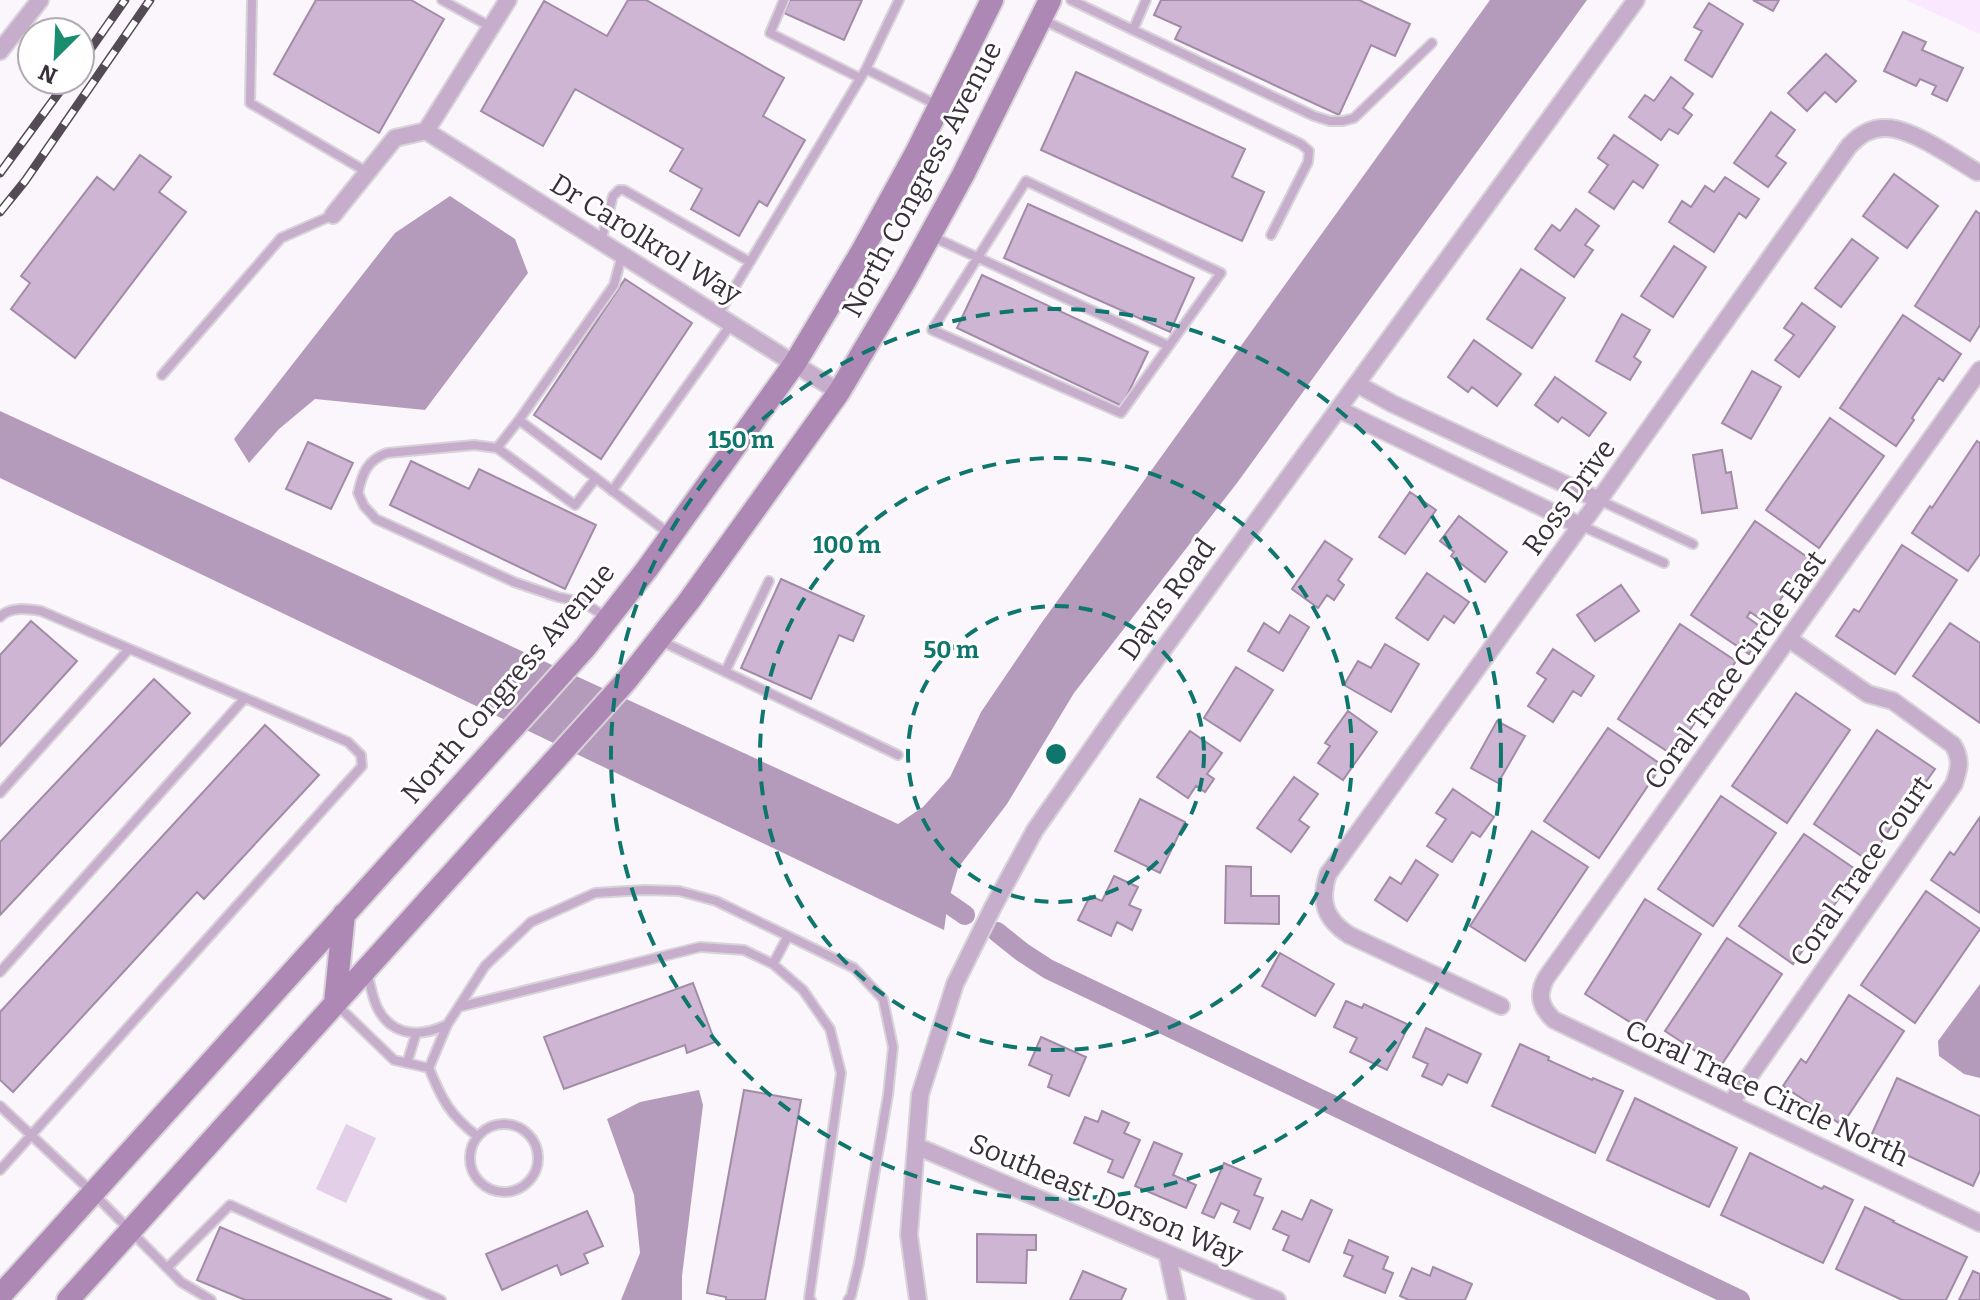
<svg xmlns="http://www.w3.org/2000/svg" width="1980" height="1300" font-family="Bitter,serif">
<style>
.built{fill:#fae8fe}
.green{fill:#e3cfe8}
.water{fill:#b59bbb}
.lines{fill:none;stroke-linecap:round;stroke-linejoin:round}
.canal{stroke:#b59bbb;stroke-width:20}
.building{fill:#cdb5d3;stroke:#a28ba7;stroke-width:2}
.lane-casing{stroke:#d8d2d9;stroke-width:12}
.street-casing{stroke:#d8d2d9;stroke-width:20}
.secondary-casing{stroke:#d8d2d9;stroke-width:26}
.lane{stroke:#c6adcc;stroke-width:8}
.street{stroke:#c6adcc;stroke-width:16}
.secondary{stroke:#ad88b5;stroke-width:22}
.rail-casing{stroke:#554b57;stroke-width:9}
.rail{stroke:#fff;stroke-width:6;stroke-dasharray:18;stroke-linecap:butt}
.ring{fill:none;stroke:#0f766e;stroke-width:4;stroke-dasharray:14 10}
.labels{text-anchor:middle;dominant-baseline:central;stroke-width:6;stroke-linejoin:round;paint-order:stroke}
.street-label{font-size:28px;fill:#3a303c;stroke:#fff}
.centre{fill:#0f766e;stroke:#fff;stroke-width:4}
.ring-label{font-size:24px;text-anchor:middle;font-weight:bold;fill:#0f766e;stroke:#fff;stroke-width:6;stroke-linejoin:round;paint-order:stroke}
</style>
<rect width="100%" height="100%" fill="#fbf6fc"/>
<path class="built" d="M1906 0H1980V34Z"/>
<path class="green" d="M346 1124 376 1138 346 1203 316 1189Z"/>
<path class="water" d="M1490 0H1587L1237 483 1074 693 1007 804 958 868 948 902 944 930 0 478V411L898 824 923 807 950 777 981 712 1040 625Z
M450 196 515 239 528 273 425 410 315 399 279 429 249 463 234 439 395 233Z
M1980 984V1078L1964 1074 1939 1056 1938 1041Z
M699 1090 703 1105 682 1276V1300H621L640 1253 634 1195 607 1119 640 1102Z"/>
<g class="lines">
<path class="canal" d="M926 888 965 915
M997 932 1022 952 1048 969 1740 1300"/>
</g>
<path class="building" d="M316 0H411L444 19 379 133 274 74Z
M628 0H646L784 78 763 116 805 140 767 206 759 201 739 236 691 209 702 189 670 171 683 149 575 89 543 146 481 111 544 1 607 36Z
M790 0H862L844 40 784 13Z
M1161 0H1359L1410 24 1395 56 1371 45 1339 115 1175 39 1181 27 1154 15Z
M1753 0H1779L1773 11Z
M1709 3 1743 24 1712 77 1685 60 1702 31 1694 27Z
M1903 32 1926 42 1922 50 1963 68 1947 101 1932 94 1936 86 1920 79 1916 86 1884 71Z
M1826 54 1856 81 1836 102 1825 92 1807 111 1788 93Z
M1076 72 1245 149 1232 177 1264 192 1242 241 1041 150Z
M1671 77 1693 94 1683 108 1692 115 1678 134 1669 129 1661 140 1629 117 1645 95 1654 101Z
M1771 112 1795 130 1776 156 1786 163 1768 187 1734 163Z
M1614 135 1658 165 1643 188 1633 181 1614 209 1589 192 1608 165 1598 158Z
M140 155 171 177 159 192 186 212 75 358 11 309 30 283 21 276 97 177 114 190Z
M1894 174 1938 206 1907 248 1863 216Z
M1725 177 1759 199 1746 218 1739 213 1714 252 1669 222 1682 201 1691 207 1705 186 1714 192Z
M1028 204 1194 278 1170 332 1004 258Z
M1576 209 1599 226 1585 245 1593 250 1574 277 1535 249 1552 225 1560 231Z
M1976 211 1980 214V325L1970 341 1915 306Z
M1852 239 1878 258 1841 307 1815 288Z
M1674 246 1706 267 1673 317 1641 296Z
M1521 269 1565 298 1532 348 1487 319Z
M982 275 1148 352 1122 406 957 328Z
M625 279 692 323 601 459 534 415Z
M1802 303 1835 327 1799 377 1775 360 1794 335 1784 328Z
M1622 314 1650 330 1634 357 1641 362 1630 380 1596 361Z
M1903 315 1961 354 1943 381 1939 378 1912 418 1914 420 1896 446 1840 408Z
M1474 340 1521 374 1497 406 1472 387 1468 392 1448 377Z
M1752 371 1781 387 1751 439 1722 423Z
M1555 377 1606 413 1589 436 1562 417 1558 422 1535 405Z
M1830 418 1884 456 1819 548 1766 510Z
M1977 441 1980 443V554L1968 571 1912 533 1930 506 1932 508Z
M308 442 353 463 331 509 286 489Z
M1722 450 1726 473 1731 472 1737 508 1702 513 1693 455Z
M411 461 469 489 479 469 596 525 565 589 390 505Z
M1410 492 1436 510 1405 554 1379 537Z
M1459 516 1507 552 1485 582 1451 556 1454 552 1440 541Z
M1755 521 1813 561 1795 587 1791 584 1765 622 1750 612 1747 617 1765 630 1749 654 1691 615Z
M1325 541 1352 559 1338 580 1344 585 1334 600 1327 595 1318 608 1292 589Z
M1902 545 1957 580 1895 674 1836 636 1854 609 1859 612Z
M1427 573 1469 602 1454 623 1444 616 1428 640 1396 618Z
M781 579 864 616 853 641 839 635 811 699 741 668Z
M1621 585 1639 611 1595 641 1577 615Z
M1290 615 1309 627 1283 671 1248 651 1264 623 1279 633Z
M31 621 77 661 0 746V655Z
M1950 623 1980 643V723L1913 676Z
M1680 624 1736 661 1673 755 1618 719Z
M1385 644 1419 664 1391 712 1344 685 1358 661 1371 668Z
M1553 649 1594 676 1581 696 1573 691 1553 722 1528 706 1546 679 1537 673Z
M1236 667 1273 690 1240 741 1204 718Z
M154 679 190 713 0 915V842Z
M1796 693 1850 730 1787 823 1732 786Z
M1348 711 1377 732 1343 780 1318 763 1330 746 1325 743Z
M1497 721 1525 736 1498 783 1471 768Z
M265 725 319 775 204 899 197 892 13 1092 0 1080V1012Z
M1608 728 1662 765 1599 858 1544 821Z
M1877 730 1935 769 1916 796 1913 793 1869 861 1814 824Z
M1190 731 1222 753 1207 774 1214 779 1205 792 1196 786 1188 798 1157 777Z
M1294 777 1318 794 1299 820 1309 827 1291 852 1257 828Z
M1453 789 1494 817 1480 837 1472 832 1452 862 1427 846 1446 819 1436 813Z
M1721 796 1776 833 1713 926 1658 889Z
M1140 799 1185 822 1160 873 1115 851Z
M1980 817V913L1931 880 1950 852 1954 855Z
M1532 831 1588 867 1525 961 1470 926Z
M1804 834 1858 871 1793 964 1739 926Z
M1416 860 1438 875 1407 921 1375 900 1390 877 1401 884Z
M1226 866 1251 867V896H1279V924L1225 923Z
M1114 876 1138 887 1129 905 1141 910 1132 930 1117 922 1111 936 1078 920 1090 896 1102 901Z
M1926 891 1980 929 1915 1023 1861 985Z
M1645 899 1701 934 1641 1029 1585 994Z
M1727 938 1782 974 1720 1067 1665 1031Z
M1280 953 1334 984 1315 1016 1262 986Z
M693 983 715 1042 687 1053 685 1045 564 1089 544 1037Z
M1849 995 1904 1031 1842 1125 1783 1086 1801 1059 1806 1063Z
M1346 1001 1362 1008 1364 1004 1409 1025 1387 1070 1350 1052 1357 1038 1334 1027Z
M1426 1028 1481 1054 1467 1083 1448 1074 1442 1085 1422 1076 1428 1064 1413 1057Z
M1041 1037 1086 1057 1069 1096 1048 1087 1052 1075 1029 1065Z
M1520 1044 1549 1057 1548 1060 1592 1080 1593 1078 1623 1091 1595 1153 1492 1106Z
M1897 1078 1980 1116V1171L1973 1186 1870 1138Z
M744 1090 801 1100 765 1300H726V1297L707 1293Z
M1635 1098 1737 1148 1709 1207 1607 1160Z
M1102 1111 1129 1123 1124 1133 1140 1140 1123 1178 1108 1172 1113 1160 1074 1143 1085 1117 1098 1122Z
M1154 1142 1182 1154 1173 1175 1196 1185 1186 1208 1135 1186Z
M1750 1153 1822 1189 1824 1186 1853 1200 1823 1263 1721 1215Z
M1224 1163 1261 1179 1254 1195 1263 1198 1250 1229 1234 1222 1239 1211 1221 1203 1214 1218 1202 1213Z
M1311 1200 1332 1210 1309 1262 1283 1250 1289 1236 1273 1229 1282 1211 1302 1220Z
M1865 1207 1894 1221 1893 1222 1967 1257 1946 1300H1902L1836 1269Z
M587 1211 603 1246 584 1254 588 1263 561 1275 557 1265 502 1290 486 1254Z
M220 1227 392 1300H245L197 1280Z
M977 1234 1036 1235V1250H1027L1026 1283 977 1282Z
M1349 1240 1388 1257 1383 1269 1393 1273 1385 1293 1344 1276 1353 1256 1344 1253Z
M1433 1267 1472 1284 1465 1300H1409L1400 1296 1412 1268 1430 1276Z
M1083 1271 1126 1289 1121 1300H1070Z
M1973 1271 1980 1274V1300H1959Z"/>
<g class="lines">
<g class="lane-casing">
<path id="lane" d="M252 0 250 103 367 172
M442 0 491 27
M784 0 770 33 860 78
M1071 0 1133 30 1146 0
M1041 19 1301 144 1309 151 1308 162 1271 235
M1133 30 1314 116 1330 121H1343L1354 118 1432 43
M866 69 937 105
M1026 181 1221 273 1121 413 932 330Z
M931 236 1169 346
M601 241 613 196 619 190H624L750 262
M622 255 614 285 519 420 671 535
M718 315 866 69 899 0
M162 375 281 238 333 215
M519 420 497 448 575 505 596 478
M497 448 474 445 387 453C367 460 362 474 358 493L364 506 376 519 514 582 558 597 582 602 608 618
M612 491 732 323
M1599 500 1693 544
M1582 526 1664 563
M0 617C10 606 28 609 41 611L348 742 361 755 362 766 0 1170
M659 640 898 755
M725 672 769 581
M0 793 129 649
M773 964 788 936
M367 971C370 983 372 998 378 1009 393 1037 421 1037 446 1025
M0 972 245 698
M337 1005 394 1060 429 1068
M459 1007 700 947 744 950 773 964 803 990 830 1029 841 1073 809 1298 811 1300
M407 1063 416 1034
M0 1106 93 1193 181 1282 211 1300
M470 1158a34 34 0 1 1 68 0a34 34 0 1 1-68 0Z
M477 1136C450 1115 442 1100 429 1068L447 1025 485 966 531 922 595 893 644 890 679 891 716 901 854 968 883 999 893 1047 888 1095 859 1263 851 1296 848 1300
M167 1268 230 1205 441 1300"/>
</g>
<g class="street-casing">
<path id="street" d="M0 51 40 0
M426 131 839 392
M333 215 395 138 426 131 508 0
M1980 370 1546 978C1537 995 1540 1007 1554 1020L1980 1223
M1357 384 1393 404 1599 500
M1338 409 1581 526
M1501 1006 1349 935C1325 919 1319 902 1328 874L1599 500 1849 146C1859 135 1871 127 1887 128 1913 129 1954 158 1977 172
M1730 1104 1954 784C1959 769 1962 760 1953 745L1893 701 1868 694 1789 639
M916 1146 1277 1300
M1167 1253 1177 1300
M918 1300 909 1235 920 1095 955 984 993 907 1035 830 1114 717 1636 0"/>
</g>
<g class="secondary-casing">
<path id="secondary" d="M335 1003 344 914
M0 1296 585 648 647 569 795 363 861 253 917 151 992 0
M68 1300 626 681 689 601 839 392 906 279 963 175 1050 0"/>
</g>
<use href="#lane" class="lane"/>
<use href="#street" class="street"/>
<use href="#secondary" class="secondary"/>
<g class="rail-casing">
<path id="rail" d="M80 64 125 0
M0 173 68 80
M0 212 25 181 150 0"/>
</g>
<use href="#rail" class="rail"/>
</g>
<g class="ring">
<circle cx="1056" cy="754" r="148"/>
<circle cx="1056" cy="754" r="296"/>
<circle cx="1056" cy="754" r="445"/>
</g>
<g class="labels">
<g class="street-label">
<text transform="translate(922 179) rotate(-62)">North Congress Avenue</text>
<text transform="translate(646 239) rotate(32)">Dr Carolkrol Way</text>
<text transform="translate(1569 497) rotate(-54)">Ross Drive</text>
<text transform="translate(1167 599) rotate(-54)">Davis Road</text>
<text transform="translate(1735 670) rotate(-54)">Coral Trace Circle East</text>
<text transform="translate(508 683) rotate(-49)">North Congress Avenue</text>
<text transform="translate(1861 871) rotate(-55)">Coral Trace Court</text>
<text transform="translate(1767 1093) rotate(25)">Coral Trace Circle North</text>
<text transform="translate(1106 1199) rotate(23)">Southeast Dorson Way</text>
</g>
</g>
<circle cx="1056" cy="754" r="12" class="centre"/>
<g class="ring-label">
<text x="741" y="448">150 m</text>
<text x="847" y="553">100 m</text>
<text x="951" y="658">50 m</text>
</g>
<g transform="translate(56 56) rotate(204)"><circle r="38" fill="#ffffff" stroke="#b0acb1" stroke-width="2"/>
<path d="M0-6L14 30L0 20L-14 30Z" fill="#188d6f"/>
<text y="-12" font-size="22" font-weight="bold" text-anchor="middle" fill="#3a303c">N</text>
</g>
</svg>
